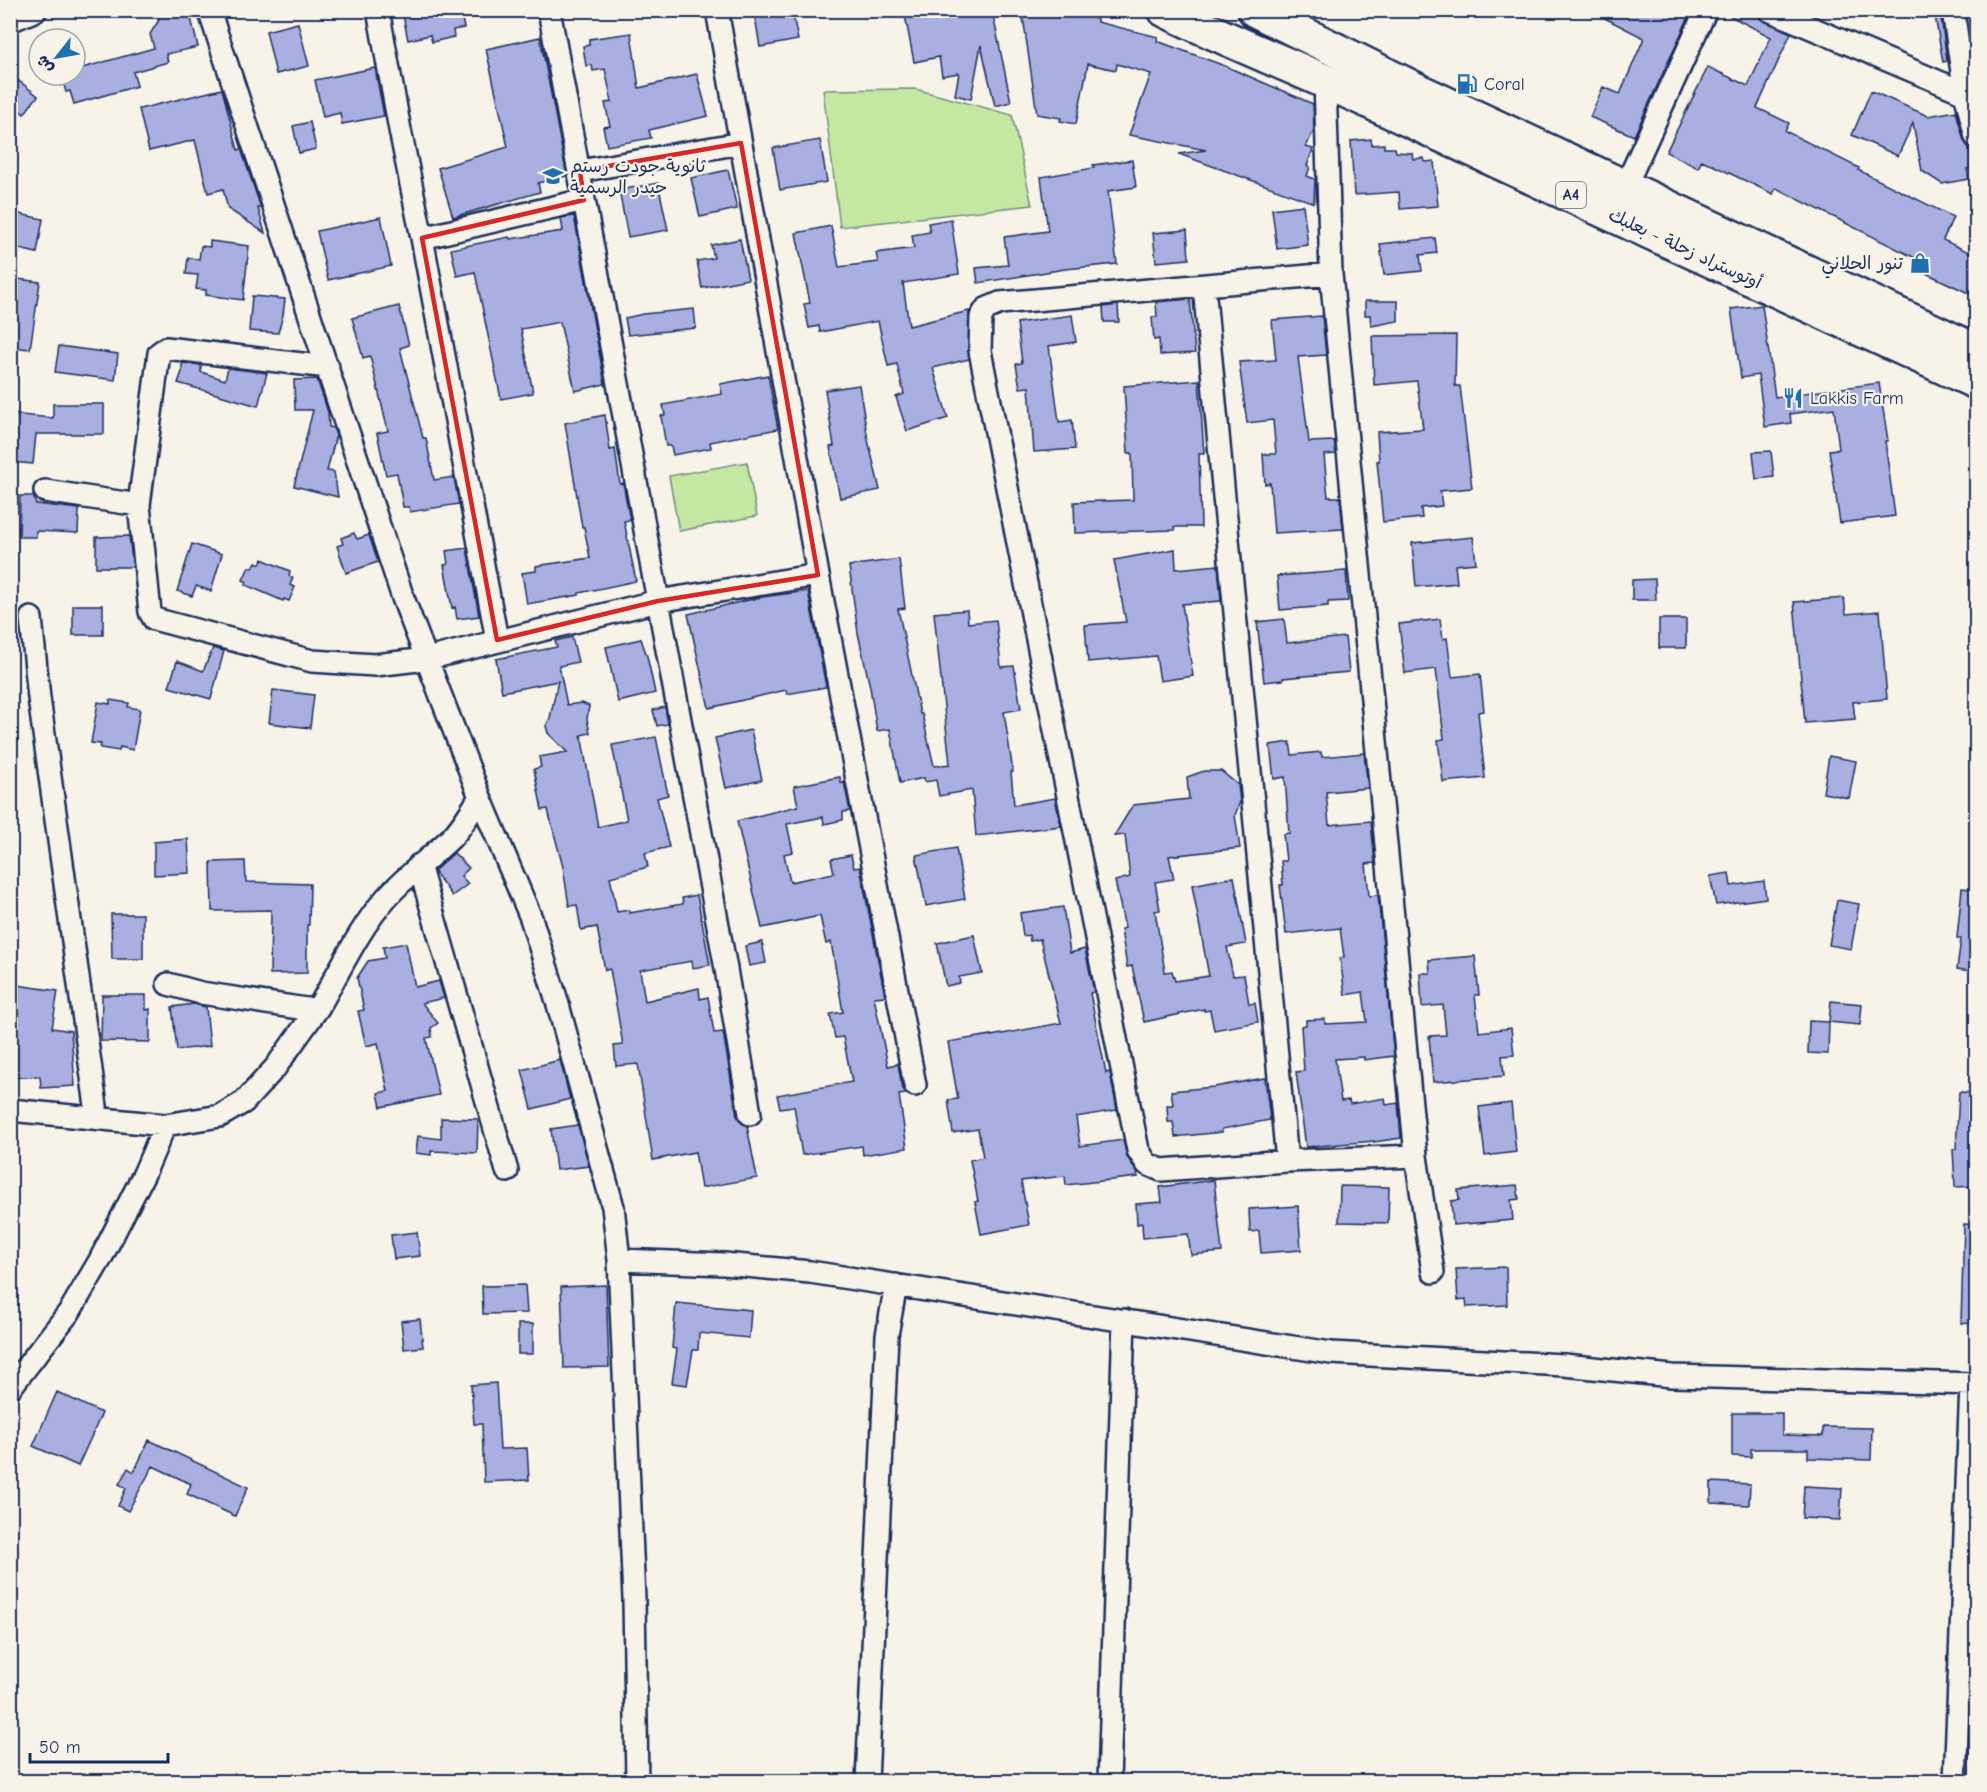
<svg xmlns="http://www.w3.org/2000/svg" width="1987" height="1792" font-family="'Comic Neue','Playpen Sans Arabic',sans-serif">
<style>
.green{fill:#c4e8a2;stroke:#708c80;stroke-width:1.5}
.building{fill:#a9afe0;stroke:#1b2f5e;stroke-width:1.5}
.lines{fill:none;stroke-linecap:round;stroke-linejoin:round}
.minor-casing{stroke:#1b2f5e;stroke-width:26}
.trunk-casing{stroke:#1b2f5e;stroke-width:38}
.minor{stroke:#f7f3e8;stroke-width:21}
.trunk{stroke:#f7f3e8;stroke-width:33}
.marked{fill:none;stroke:#d62828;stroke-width:4.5;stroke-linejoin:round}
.labels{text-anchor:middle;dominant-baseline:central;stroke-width:4.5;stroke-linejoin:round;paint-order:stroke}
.shield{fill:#f7f3e8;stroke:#5d6a87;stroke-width:1.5}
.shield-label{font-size:16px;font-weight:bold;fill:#1b2f5e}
.poi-label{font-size:18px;fill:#1b2f5e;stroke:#f7f3e8;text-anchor:start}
.street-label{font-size:18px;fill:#1b2f5e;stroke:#f7f3e8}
</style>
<rect width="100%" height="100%" fill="#f7f3e8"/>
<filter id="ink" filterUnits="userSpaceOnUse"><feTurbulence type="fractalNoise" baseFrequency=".0167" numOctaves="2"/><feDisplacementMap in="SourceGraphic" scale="12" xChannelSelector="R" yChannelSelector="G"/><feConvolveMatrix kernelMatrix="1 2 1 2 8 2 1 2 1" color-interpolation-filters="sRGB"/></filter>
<g filter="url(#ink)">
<path class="green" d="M915 89 1012 115 1032 205 840 227 823 90Z
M747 462 757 516 679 531 669 476Z"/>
<path class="building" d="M157 10H189L198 47 166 54 168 62 133 72 137 86 74 104 70 91 66 92 62 78 75 75V70L154 48 150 34 159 20Z
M402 10H460L464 28 453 30 454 37 432 42 430 35 408 40Z
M754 10H792L798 40 760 47Z
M904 10H992L1011 102 995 106 981 45 971 99 955 95 959 73 942 76 939 57 914 62Z
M1022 10H1055L1097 19V22L1158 37 1157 41 1225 66 1313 104 1314 130 1306 147 1313 149 1307 166 1310 167 1307 176 1315 179 1314 203 1179 154 1206 150 1129 135 1151 74 1117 64 1116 70 1088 64 1076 124 1060 121 1061 118 1037 114Z
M1589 10H1692L1634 136 1590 117 1603 87 1620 94 1644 38Z
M1719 10H1751L1757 13 1764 21 1791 33 1757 108 1789 123 1785 131 1859 168 1858 170 1953 217 1943 240 1977 256V297L1926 273 1929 265 1776 188 1773 194 1702 160 1698 168 1666 152 1708 67 1748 86 1771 37Z
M1934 10H1940L1947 61 1943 62Z
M298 23 309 66 276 74 266 31Z
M631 33 639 88 697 74 708 116 649 130 651 138 607 146 603 127 610 126 605 103 612 102 605 69 593 71 592 65 586 66 583 46 589 45V39Z
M540 37 567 176 538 183 540 192 453 217 438 168 508 147 486 49Z
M375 68 384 116 342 124 340 113 323 117 315 80Z
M10 74 38 96 24 114 10 103Z
M222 89 238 150 241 149 261 208H258L265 233 228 209 223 189 208 193 195 140 149 151 139 109Z
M1871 91 1928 116 1956 111 1964 141 1971 148 1974 168 1967 169 1969 179 1942 184 1922 171 1913 123 1898 156 1852 135Z
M310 122 316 149 299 153 293 126Z
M1371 139 1372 145 1384 144V148H1395L1396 152 1412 153 1413 159 1424 158 1425 162 1434 161 1438 206 1400 209 1399 192 1354 195 1351 141Z
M820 140 827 182 780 190 773 148Z
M1132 160 1136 187 1108 191 1117 264 1065 269 978 283 976 268 1008 265 1004 237 1048 231 1041 177 1094 168 1093 165Z
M728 170 737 209 700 217 691 178Z
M658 183 668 230 628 237 619 190Z
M1303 205 1308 245 1277 249 1272 209Z
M10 212 43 219 37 253 10 247Z
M574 216 605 384 575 391 560 322 521 329 533 393 501 399 475 272 457 276 451 249 509 237 510 239 563 231 561 218Z
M381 217 391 266 328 280 317 231Z
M951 219 959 274 903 283 909 326 969 311V359L933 368 948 418 907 431 896 397 904 394 897 364 888 366 878 321 820 332 819 326 809 328 804 304 810 303 796 233 831 226 839 267 878 262 876 253 914 248 912 235 930 232 928 223Z
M1187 230 1189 259 1156 262 1153 233Z
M1435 238 1437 253 1420 255 1422 271 1384 275 1380 244Z
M740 239 748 279 702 288 697 261 714 258 711 245Z
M210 241 249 246 243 300 206 295V290L196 289 198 275 186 274 188 258 199 259 201 246 210 247Z
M10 278 40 282 30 349 10 347Z
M252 296 285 299 283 315 278 333 249 331Z
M1190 299 1195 353 1160 355 1159 339 1154 340 1152 317H1157L1156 302Z
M1365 301H1398V321L1371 326 1370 315H1365Z
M1118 305 1119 322H1104L1103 307Z
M1762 305 1775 397 1879 383 1888 441H1885L1895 516 1840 523 1829 450 1839 449 1834 408 1790 414 1791 423 1765 427 1758 375 1741 378 1731 309Z
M399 306 409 345 400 348 423 438H426L434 480 454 477 459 504 410 512 409 507H403L397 473 386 475 377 433 388 431 370 356 363 358 352 318Z
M694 309 696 328 628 335 625 318 643 314Z
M1072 315 1076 342 1049 346 1059 422 1072 420 1075 449 1034 452 1029 387 1020 388 1016 364 1022 363 1017 323Z
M1322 316 1326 355 1298 357 1309 442 1334 441 1336 454 1324 455 1328 497H1340L1343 529 1274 533 1270 483 1265 484 1263 454H1276L1273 420 1247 423 1239 362 1276 360 1272 320Z
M1456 335 1455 386H1460L1472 488 1440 491 1442 506 1421 508 1422 518 1383 522 1377 461H1379L1377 432 1423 429 1417 381 1374 385 1372 336Z
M59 346 118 354 115 380 55 372Z
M182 363 201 365V372L225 380 228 368 267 373 258 406 178 383 182 372Z
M768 375 778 429 710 442 711 448 673 455 671 446H666L661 416 665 415 663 405 722 394 720 384Z
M317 379 328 412 329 427 333 428 336 435 327 471 334 472 338 497 294 486 313 410H295L294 380Z
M1199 380 1204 454H1199L1201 527H1174L1175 530 1075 533 1074 502 1133 500 1132 453H1128L1124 386Z
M859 385 868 440 880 490 840 498 830 447 834 446 825 390Z
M53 404H104V434H36L33 464 10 462V414L53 418Z
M605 415 610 450 615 449 620 484 623 483 630 520 624 521 636 581 579 593V595L527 604 522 573 536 571V566L590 558 584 527H582L565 423Z
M1771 451 1774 477 1756 479 1753 452Z
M20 496H33L36 504 79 509 78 533 36 531V537H19Z
M354 533 357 539 369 535 378 562 346 573 337 546 343 544 341 538Z
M129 536 133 567H96V537Z
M1473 537 1476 563 1455 565 1457 583 1416 587 1412 543Z
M192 544 222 554 211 591 196 586 192 596 177 591Z
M467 548 479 616 457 619 455 607 452 608 444 565 448 564 446 551Z
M1175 549 1176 569 1218 565 1221 601 1182 604 1193 676 1160 681 1156 656 1088 662 1085 625 1126 622 1114 560Z
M262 559 290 571 289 576 293 578 290 585 295 587 289 601 284 599 283 601 246 585 247 582 243 580 249 567 253 568 256 562 260 564Z
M899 559 905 608 898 609 920 714H922L934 766 950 764 934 613 967 610 968 623 996 620 1001 667 1014 666 1021 709 1004 712 1013 772H1011L1014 805 1055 798 1061 826 976 836 972 790 939 796 936 780 925 782 924 778 900 783 890 729 877 731 870 687 858 633 849 566Z
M1346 571 1348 601 1328 602V606L1280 610 1277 576Z
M1655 579 1656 600H1632V580Z
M808 591 826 687 787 694 786 690 709 708 688 614 762 597Z
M1844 598 1846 614 1880 611 1887 699 1853 702 1855 719 1805 723 1794 602Z
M73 605H103V635H73Z
M1284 619 1287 643 1345 637 1349 672 1283 678V680L1264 682 1257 622Z
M1440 619 1443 639 1447 638 1452 677 1480 674 1484 711 1478 712 1485 778 1443 782 1438 740 1444 739 1436 669 1405 673 1399 624Z
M1659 619H1686V648H1659Z
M572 637 578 662 559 666 567 705 582 703 589 706 587 719 590 733 581 735 598 827 627 820 612 745 656 737 668 795 657 798 669 847 645 853 648 867 610 877 617 912 629 910V913L683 904 682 898 697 895 710 965 693 968 692 961 640 970 645 1001 699 988 700 999 708 997 714 1033 723 1032 737 1116 741 1122 747 1126 757 1178 701 1188 695 1152 653 1160 638 1064 616 1066 614 1046 623 1045 610 969 605 970 597 927 581 930 577 905 569 906 563 867 549 814 548 809 542 810 534 769 541 767 539 757 567 752 548 733 546 726 550 718 558 681 502 692 496 659 557 647 555 641Z
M641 639 647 656 655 693 618 702 606 647Z
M213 648 224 651 211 699 169 687 177 661 203 671Z
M273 690 314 695 310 728 269 723Z
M110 700 129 703 128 707 140 709 133 750 120 747 119 751 100 748 101 744 91 743 98 702 110 704Z
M665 707 668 724 657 726 653 710Z
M751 730 762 780 726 788 715 738Z
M1290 742 1292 755 1321 752 1322 757 1364 753 1368 788 1326 792 1329 825 1371 821 1375 863 1366 864 1369 896 1378 895 1394 1056 1364 1060V1057L1335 1059 1341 1101 1349 1100 1350 1104 1385 1098 1386 1105 1398 1103 1401 1138 1374 1142V1141L1306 1147 1296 1072 1304 1071 1301 1026 1306 1025V1020L1325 1019V1024L1367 1022 1363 992 1345 995 1340 958 1344 957 1340 928 1286 934 1280 885H1283L1281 861H1286L1283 834 1289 833 1285 777 1274 779 1270 745Z
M1829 756 1856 761 1849 798 1823 793Z
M1204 771H1221L1238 785 1240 802 1235 815 1240 848 1169 856 1174 879 1155 882 1160 910 1155 911 1165 972 1172 971 1175 981 1209 976 1192 885 1234 877 1246 944 1227 947 1233 976 1244 975 1249 1004 1255 1003 1258 1022 1214 1030 1210 1010 1204 1011V1009L1144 1022 1132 966 1127 967 1121 929 1125 928 1115 881 1130 877 1125 835 1114 836 1133 805 1189 799 1187 777Z
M840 777 841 783 844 782 850 811 843 812V820L824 824 823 817 787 824 793 852 784 854 790 882 834 873 831 859 851 855 854 868 860 867 885 996 874 997 888 1066 898 1064 902 1087 906 1094 899 1095 907 1148 863 1155 862 1146 802 1155 794 1106 780 1108 777 1095 852 1082 843 1037 835 1038 830 1014 843 1012 831 942 826 944 820 916 762 928 737 821 798 806 794 786Z
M188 839 190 873 154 875V842Z
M956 848 965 899 926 906 916 855Z
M454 853 469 868 461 876 468 884 452 896 434 871Z
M245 861 246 882 310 884 309 925H307V973L270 974 271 910 212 911 211 862Z
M1729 873 1731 886 1764 881 1766 898 1716 905 1710 876Z
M1962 888 1977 890V972L1957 969 1961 939 1957 938Z
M1837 900 1859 904 1851 949 1829 945Z
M1063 907 1070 953 1085 949 1094 992 1090 993 1106 1073 1110 1072 1117 1110 1076 1117 1080 1146 1123 1140 1127 1157 1137 1172 1138 1177 1066 1185 1065 1176 1021 1181 1029 1225 981 1234 975 1202 978 1201 970 1160 983 1157 978 1129 953 1133 948 1100 958 1099 948 1042 991 1035V1036L1061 1023 1040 939 1030 941 1029 935 1023 936 1020 913Z
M111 914H143V959H112Z
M974 935 982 973 959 977 960 983 946 986 937 943Z
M762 942 766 963 749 966 745 946Z
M406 943 415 987 439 981 444 998 422 1003 438 1023 431 1028 432 1037 426 1038 439 1095 381 1107 378 1093 388 1091 378 1043 366 1046 358 1011 364 1010 357 978 368 961 385 958 383 947Z
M1475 956 1479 995H1475L1479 1032 1511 1028 1514 1055 1502 1056 1504 1076 1433 1082 1429 1036 1446 1035 1443 1005 1422 1007 1420 973H1430L1429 960Z
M10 984 58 991 52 1028 71 1031 75 1086 41 1088 40 1076 10 1078Z
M102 995H146V1010L150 1009V1042L101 1041Z
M1831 1001 1862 1004 1860 1025 1829 1022Z
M194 1004 206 1007 210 1046 177 1050 172 1007Z
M1809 1021 1829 1022 1828 1054 1808 1053Z
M560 1060 570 1099 532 1109 522 1070Z
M1265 1078 1270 1120 1222 1129V1132L1175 1137 1173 1122H1168L1167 1105H1173L1171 1091 1214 1087Z
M1959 1092 1977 1093V1186L1955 1187 1953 1149H1956Z
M1511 1103 1516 1152 1485 1156 1479 1107Z
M441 1118 478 1119 477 1153 431 1151V1155L416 1153 418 1136 441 1139Z
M578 1125 589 1166 556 1170 551 1129Z
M1214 1180 1222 1252 1191 1255 1188 1234 1143 1238 1142 1223 1137 1224 1136 1204 1162 1202 1160 1187Z
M1517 1185 1519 1199 1511 1200 1513 1220 1453 1225 1451 1201 1459 1200 1458 1190Z
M1340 1186 1389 1187 1388 1223 1339 1222Z
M1298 1206 1301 1250 1261 1253 1259 1231 1250 1232 1249 1209Z
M1964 1224 1977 1225V1324L1961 1323Z
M417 1232 420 1256 394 1259 391 1235Z
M1506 1267 1507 1305 1467 1307 1466 1299 1458 1300 1456 1269Z
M525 1285 527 1313 483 1314 482 1286Z
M606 1285 609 1367 564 1368 561 1287Z
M676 1303 751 1310 749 1338 699 1333 698 1350H693L687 1385 672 1383 677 1349 672 1348Z
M420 1319 423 1347 404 1349 401 1321Z
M518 1324H533V1354H518Z
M496 1383 500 1449 527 1448 529 1480 484 1482 482 1424H474L471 1385Z
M57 1392 102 1413 78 1466 33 1446Z
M1732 1413H1782V1435L1823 1436V1427L1872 1428 1871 1460 1808 1458V1449H1751V1457L1732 1456Z
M149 1440 248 1487 235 1516 187 1494 191 1484 153 1466 128 1511 118 1506 126 1488 119 1484 128 1468 134 1472Z
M1711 1482 1750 1484 1749 1505 1711 1503Z
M1804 1486 1842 1488 1840 1520 1802 1518Z"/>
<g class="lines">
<g class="minor-casing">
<path id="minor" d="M209 10 403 598 480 797 531 918 557 1001 613 1207 619 1260 634 1599 637 1782
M378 10 400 130 422 238 497 640
M549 10 726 969 750 1114
M717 10 818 575 915 1085
M1769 10 1965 93
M1953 10 1965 93 1976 137
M10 21 36 10
M1325 81 1331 274 1416 1156 1433 1272
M580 171 741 143
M1625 187 1706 10
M422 238 584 200
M1331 274 1000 303 986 309 981 317 980 351 1138 1150 1147 1164 1161 1170 1287 1161 1416 1156
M1204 286 1287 1161
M328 367 166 348 159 353 139 505 150 612 154 619 312 661 375 665 427 659 658 601 818 575
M45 491 139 505
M31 618 39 698 96 1106V1118
M419 865 507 1171
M168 984 201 993 306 1009 318 1008C340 971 358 930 386 898 406 876 429 859 451 838 463 826 471 811 480 797
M10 1110 165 1125 220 1116 244 1102 275 1068 318 1008
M619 1260 724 1264 810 1272 1331 1353 1564 1365 1672 1376 1976 1384
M10 1388 70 1311 100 1260 144 1174 165 1125
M867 1782 887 1335 896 1285
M1109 1782 1124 1320
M1955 1782 1971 1385"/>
</g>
<g class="trunk-casing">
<path id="trunk" d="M1165 10C1230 42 1298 68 1364 99 1568 194 1771 289 1976 382
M1255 10 1421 92 1976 351"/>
</g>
<use href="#minor" class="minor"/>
<use href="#trunk" class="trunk"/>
</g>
</g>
<path class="marked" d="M741 143 818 575 658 601 497 640 422 238 584 200 580 171Z"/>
<defs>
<g id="fuel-bare" transform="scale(1.62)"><path d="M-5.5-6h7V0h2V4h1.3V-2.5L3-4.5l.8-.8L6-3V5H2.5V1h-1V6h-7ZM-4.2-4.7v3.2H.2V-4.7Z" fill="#1f6fb2" stroke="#f7f3e8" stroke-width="2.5" paint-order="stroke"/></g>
<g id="school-bare" transform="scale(1.62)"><path d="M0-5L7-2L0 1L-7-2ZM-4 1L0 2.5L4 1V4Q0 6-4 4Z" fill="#1f6fb2" stroke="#f7f3e8" stroke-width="2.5" paint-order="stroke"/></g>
<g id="shop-bare" transform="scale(1.62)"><path d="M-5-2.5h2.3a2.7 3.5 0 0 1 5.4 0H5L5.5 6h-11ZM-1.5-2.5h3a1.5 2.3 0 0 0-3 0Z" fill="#1f6fb2" stroke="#f7f3e8" stroke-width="2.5" paint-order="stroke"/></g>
<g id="restaurant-bare" transform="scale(1.62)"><path d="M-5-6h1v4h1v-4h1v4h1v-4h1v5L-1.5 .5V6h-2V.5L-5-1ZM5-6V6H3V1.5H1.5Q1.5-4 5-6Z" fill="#1f6fb2" stroke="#f7f3e8" stroke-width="2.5" paint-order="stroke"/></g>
</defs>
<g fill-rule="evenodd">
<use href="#fuel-bare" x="1467" y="84"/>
<use href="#school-bare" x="553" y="176"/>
<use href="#shop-bare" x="1920" y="263"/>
<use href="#restaurant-bare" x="1793" y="398"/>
</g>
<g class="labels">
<rect class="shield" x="1556" y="182" width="30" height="26" rx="4.5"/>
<g class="shield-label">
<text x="1571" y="195">A4</text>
</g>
<g class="poi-label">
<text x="1484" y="84">Coral</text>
<text x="570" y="166">ثانوية جودت رستم<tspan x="570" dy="21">حيدر الرسمية</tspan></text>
<text x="1903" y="263" text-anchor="end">تنور الحلاني</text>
<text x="1810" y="398">Lakkis Farm</text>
</g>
<g class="street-label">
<text transform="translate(1685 249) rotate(25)">أوتوستراد زحلة - بعلبك</text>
</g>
</g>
<rect width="1987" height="1792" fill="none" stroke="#f7f3e8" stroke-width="36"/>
<rect x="18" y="18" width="1951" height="1756" fill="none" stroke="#1b2f5e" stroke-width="2" filter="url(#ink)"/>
<g transform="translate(57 57) rotate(239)"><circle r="28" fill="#f7f3e8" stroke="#9fa5b1" stroke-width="1.5"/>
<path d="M0-4.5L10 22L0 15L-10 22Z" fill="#1f6fb2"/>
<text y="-9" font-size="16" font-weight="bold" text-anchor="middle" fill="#1b2f5e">ش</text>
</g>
<path d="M30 1753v9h138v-9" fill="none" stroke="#1b2f5e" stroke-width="3"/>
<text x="39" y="1753" font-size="18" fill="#1b2f5e" stroke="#f7f3e8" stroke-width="4.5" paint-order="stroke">50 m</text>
</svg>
